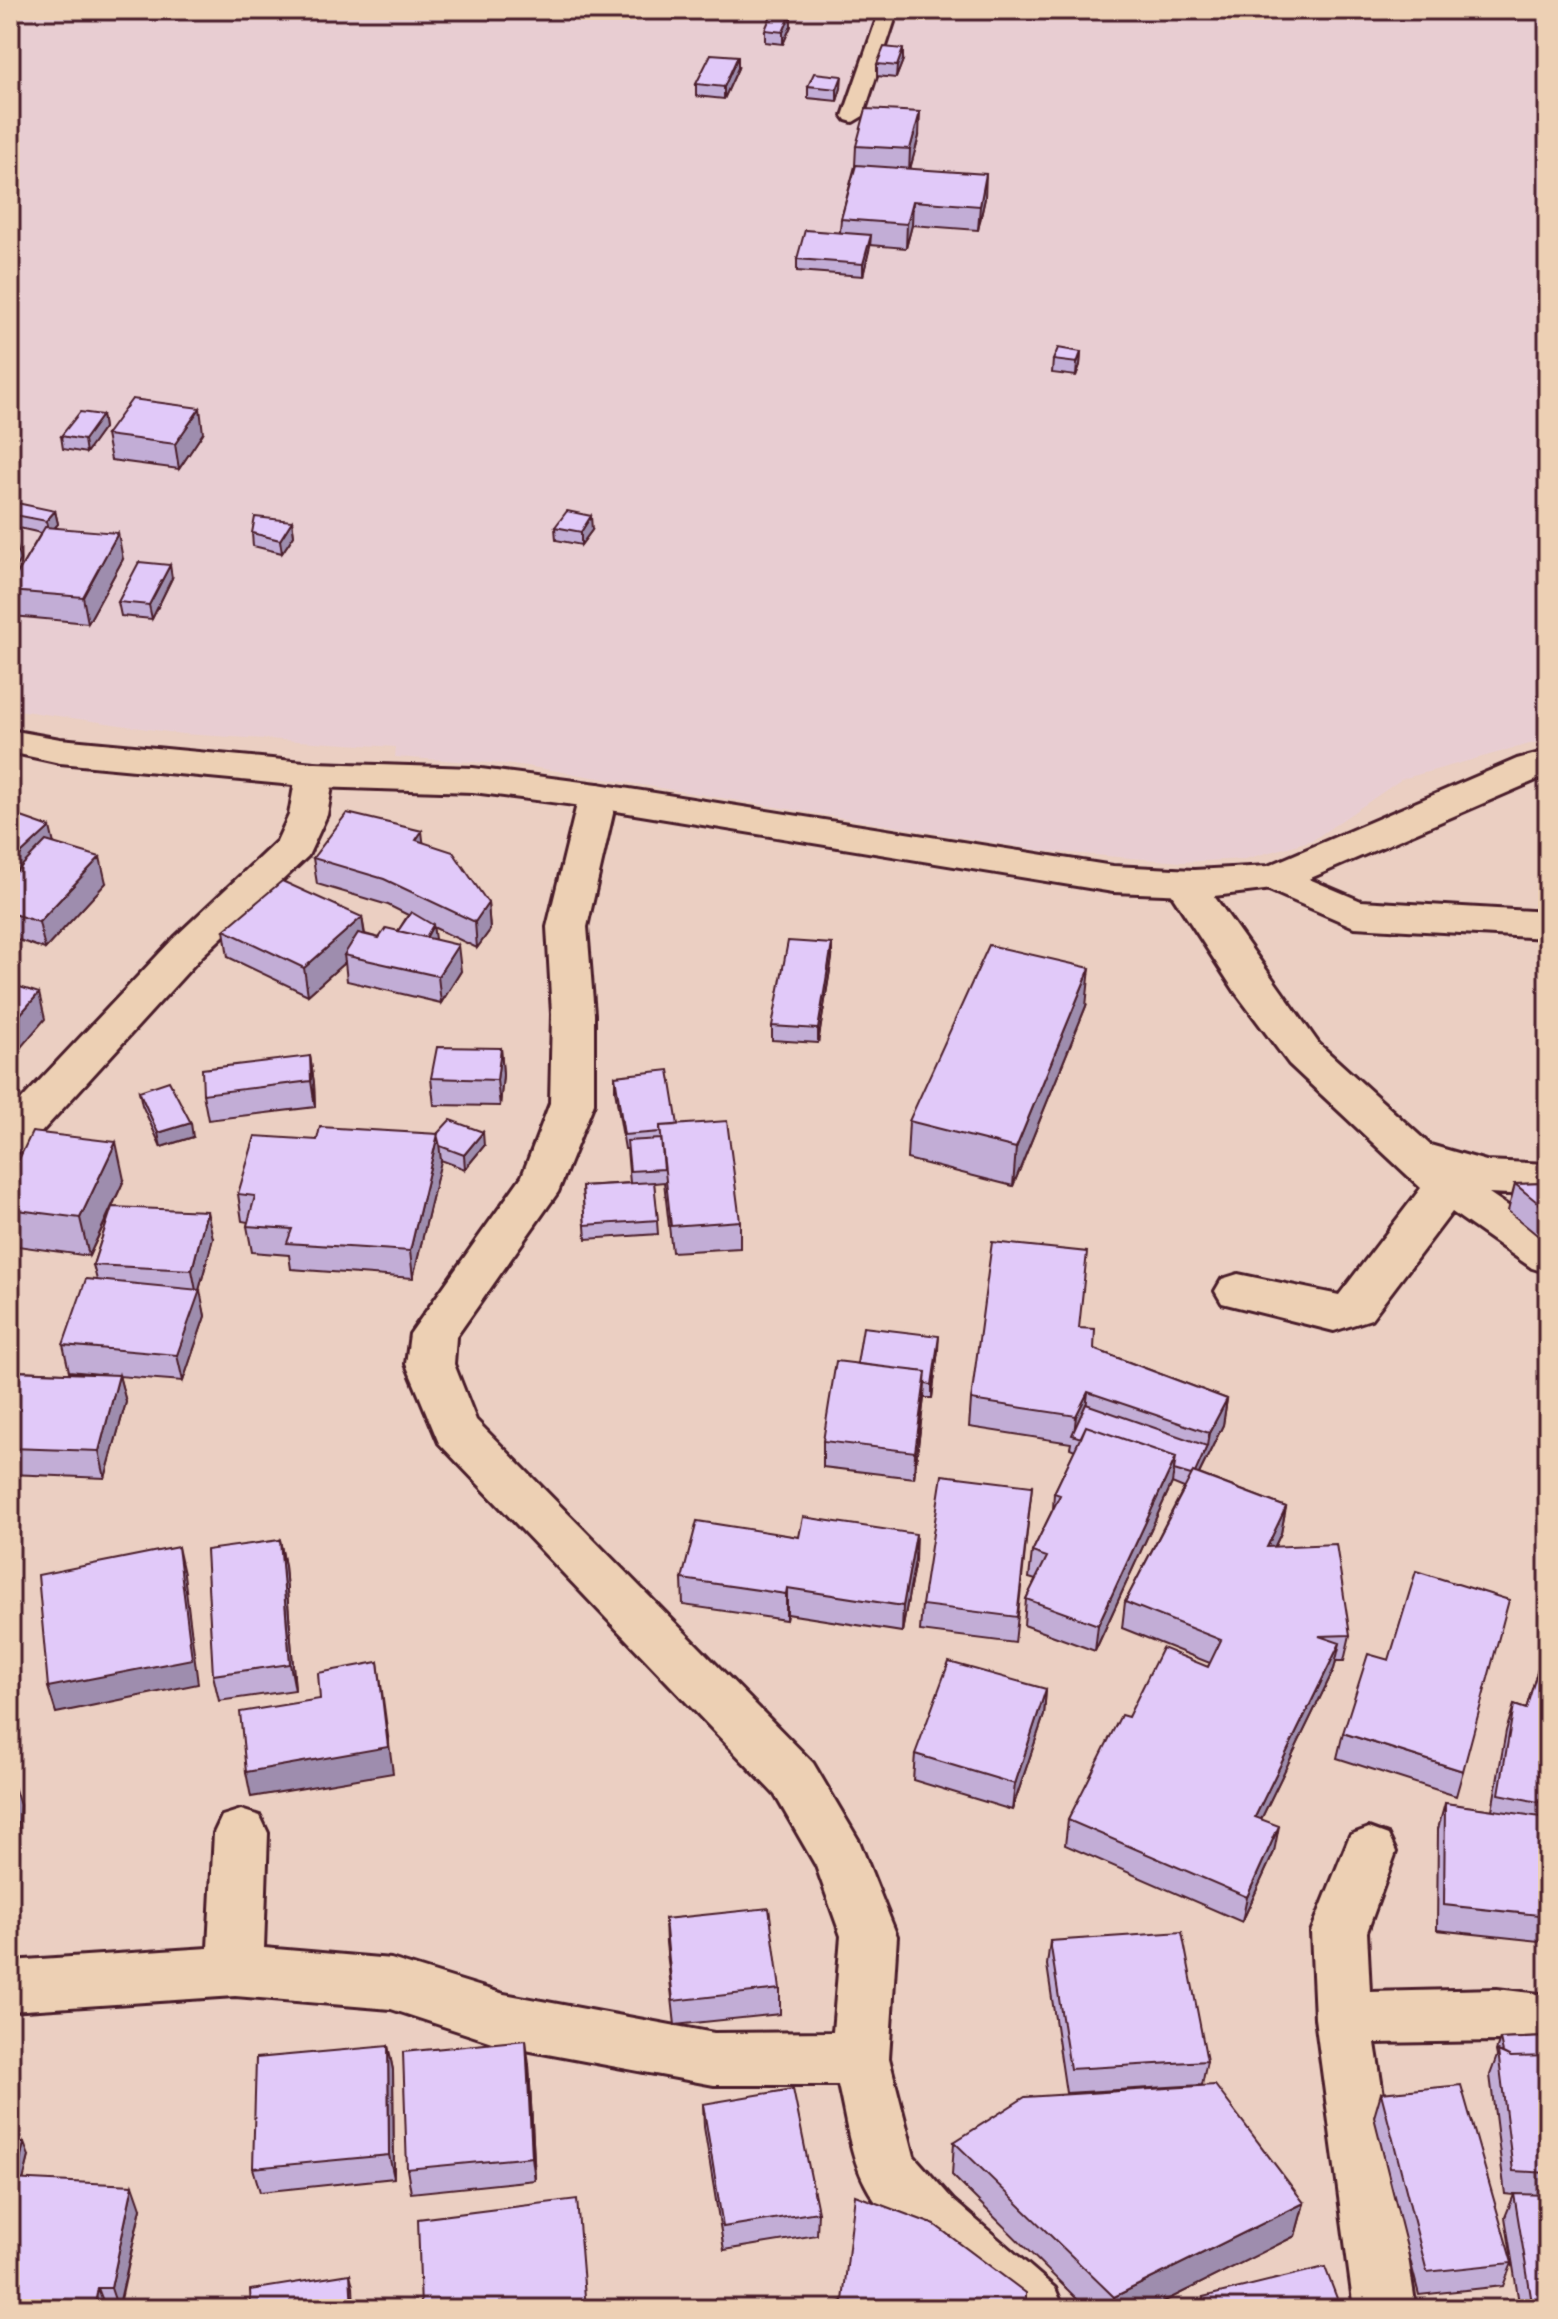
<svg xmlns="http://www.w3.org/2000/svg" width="1558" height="2319" font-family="Pangolin,sans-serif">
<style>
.built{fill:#e8cdd2}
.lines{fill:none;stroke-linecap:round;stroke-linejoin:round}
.lane-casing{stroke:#4a1f2b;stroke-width:6}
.street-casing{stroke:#4a1f2b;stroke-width:6}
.secondary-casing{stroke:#4a1f2b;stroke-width:6}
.lane{fill:#edd0b4;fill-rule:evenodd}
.street{fill:#edd0b4;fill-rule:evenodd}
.secondary{fill:#edd0b4;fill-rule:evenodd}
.wall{fill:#c2add6;stroke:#4a1f2b;stroke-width:2}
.shaded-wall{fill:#9e8dae;stroke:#4a1f2b;stroke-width:2}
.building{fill:#e1c9f9;stroke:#4a1f2b;stroke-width:2}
</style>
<rect width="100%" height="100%" fill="#ebcfc2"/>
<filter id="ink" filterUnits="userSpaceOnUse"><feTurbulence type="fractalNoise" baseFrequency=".0125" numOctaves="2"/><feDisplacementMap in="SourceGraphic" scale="16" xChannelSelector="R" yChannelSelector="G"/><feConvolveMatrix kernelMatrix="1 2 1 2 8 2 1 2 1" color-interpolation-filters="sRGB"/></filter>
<g filter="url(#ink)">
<path class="built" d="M10 10H1548V739L1402 779 1313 840 1245 859 1182 862 1043 851 520 765 395 757 396 747 182 734 10 709Z"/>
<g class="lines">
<g class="lane-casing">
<path id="lane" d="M880 10H898L863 116 853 122 846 120 843 116Z"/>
</g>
<g class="street-casing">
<path id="street" d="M315 763 329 767 334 775 327 815 308 856 202 956 25 1150 10 1154V1112L174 938 277 841 289 815 296 775 301 767Z
M598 784 612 788 617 796 587 927 594 1014V1103L558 1192 456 1337 454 1364 476 1420 813 1763 859 1841 897 1936 889 2058 914 2156 953 2200 1055 2288 1064 2309H988C954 2279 885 2225 866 2186 850 2156 846 2118 838 2085H714L504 2046 391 2009 235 1996 10 2011V1961L208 1948 214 1833 222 1816 241 1810 260 1816 268 1833 264 1948 391 1959 504 1994 714 2033 833 2032 841 1936 816 1866 775 1795 439 1443 406 1364 410 1334 522 1176 550 1103 552 1014 547 927 579 796 584 788Z
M1276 865 1361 901 1548 912V938L1354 927 1262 887 1256 878 1262 869Z
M1185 871 1199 875 1319 1044 1430 1145 1486 1161 1548 1164V1196L1489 1193 1548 1233V1273L1532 1268 1452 1212 1371 1319 1334 1331 1222 1303 1215 1291 1222 1279 1238 1274 1339 1295 1421 1188 1289 1064 1236 993 1165 884 1171 875Z
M1369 1828 1388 1835 1396 1852 1367 1932 1370 1992 1497 1989 1548 1995V2047L1497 2041 1375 2043 1416 2309H1354L1315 2018 1311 1932 1350 1835Z"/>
</g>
<g class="secondary-casing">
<path id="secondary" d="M10 730 60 739 315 763 473 768 598 784 1113 866 1194 870 1268 866 1517 759 1548 751V775L1290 887 1214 896 1113 892 598 808 473 792 315 787 60 763 10 752Z"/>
</g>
<use href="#lane" class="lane"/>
<use href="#street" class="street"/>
<use href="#secondary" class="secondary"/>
</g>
<path class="wall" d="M791 14V26L783 44 765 42V30Z
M903 60 896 78 877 76V64Z
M738 68 724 99 696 96V84Z
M808 86 841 88 837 101 808 98Z
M919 136 910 168 985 198 978 230 912 225 906 248 870 245 863 276 797 271V259L840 232 841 219 855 166 856 146Z
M1081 352 1080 365 1076 376 1052 373 1053 360Z
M102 415 104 428 86 453 63 449 61 436Z
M203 433 179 469 111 460 106 435Z
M10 510 55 511 58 524 55 527 123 559 88 623 13 616 10 602V586L41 533 10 526Z
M292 521 294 535 282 553 253 546 252 533Z
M555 527 592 530 581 545 556 540Z
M172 578 152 619 121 616 118 602Z
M10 813 54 843 106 883 45 949 10 937Z
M423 842 488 903 490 930 477 948 433 927 434 939 461 971 441 1003 347 981 345 962 308 995 228 957 224 930 362 917 365 934 379 938 398 931 408 915 388 905 317 884 313 858Z
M832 958 818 1043 772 1040V1026Z
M1086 1006 1013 1186 907 1159 909 1121Z
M501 1048 503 1075 500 1106 434 1105 431 1078Z
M310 1056 314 1083 315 1107 208 1120 203 1094Z
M615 1076 678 1125 740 1221V1248L672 1252 664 1182 654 1183 658 1234 586 1239 582 1186 630 1183 627 1149H625L615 1090Z
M139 1091 193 1137 161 1147 142 1105Z
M317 1140 484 1146 465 1169 441 1160 413 1278 291 1269 289 1255 252 1252 247 1226 248 1222 242 1221 238 1194Z
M10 1178 124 1180 112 1207 213 1238 199 1290 205 1316 183 1381 119 1376 126 1402 105 1478 10 1474V1348L19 1371 110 1375 69 1371 63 1345 97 1280 93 1265 111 1210 89 1256 10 1245Z
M1548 1183V1244L1508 1211 1515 1184Z
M1079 1328 1094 1349 1227 1399 1223 1425 1199 1474 1286 1507 1281 1533 1275 1546 1350 1635 1344 1661H1336L1334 1669 1261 1819 1274 1852 1242 1922 1065 1845 1068 1820 1128 1717 1208 1667 1210 1663 1122 1628 1125 1602 1184 1488 1172 1483 1095 1651 1024 1625 1026 1599 1036 1580 1029 1578 1032 1552 1053 1509 1054 1493 1075 1450 1070 1448 1071 1443 969 1427 971 1400Z
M938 1350 932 1398H924L914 1478 823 1467V1441L857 1364Z
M1032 1486 1015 1643 920 1631 922 1605Z
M280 1540 285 1566 295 1690 219 1701 213 1675Z
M915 1560 902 1632 787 1614 786 1620 683 1605 682 1579Z
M1548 1636V1942L1437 1930 1438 1829 1445 1803 1492 1810 1506 1731 1514 1705 1526 1709Z
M1046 1689 1044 1715 1012 1810 913 1780 915 1754Z
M1343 1733 1463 1771 1456 1796 1337 1758Z
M665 1919 780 1989V2014L675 2025 666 1943Z
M1050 1941 1207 2061 1202 2085 1066 2093 1047 1965Z
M1548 2037V2309H1520L1505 2217 1514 2195 1505 2194 1490 2075 1497 2056 1496 2051 1500 2039Z
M388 2046 393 2070 394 2178 260 2192 253 2168Z
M529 2065 535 2180 411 2193 407 2169Z
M1381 2093 1512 2263 1503 2286 1419 2295 1374 2117Z
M703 2104 818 2212 817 2235 724 2250 704 2127Z
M954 2142 1304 2203 1295 2236 1149 2309H1087L952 2175Z
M10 2143 29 2156 23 2180 141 2208 119 2309H10Z
M1203 2297 1341 2309H1200Z"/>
<path class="shaded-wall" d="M791 14V26L783 44V32Z
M903 49V60L896 78 897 66Z
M738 56V68L724 99V87Z
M842 76 841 88 837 101V89Z
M920 112 919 136 909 173 910 149Z
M986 174 985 198 978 230 980 206Z
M913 201 912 225 906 248 907 224Z
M871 235 870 247 863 276V264Z
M1081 352 1080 365 1076 376 1077 363Z
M200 408 203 433 179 469 175 444Z
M102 415 104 428 86 453 84 440Z
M55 511 58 524 49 534 46 521Z
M591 516 592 530 581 545V532Z
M292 521 294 535 282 553 280 540Z
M118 533 123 559 88 623 83 597Z
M17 547 20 560 10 577V559Z
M170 565 172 578 152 619 149 605Z
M50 827 56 853 10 897V864Z
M422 831 425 857 416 840Z
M100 857 106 883 45 949 39 922Z
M488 903 490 930 477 948 475 922Z
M362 917 366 944 344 955 345 962 308 995 304 968Z
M433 925 435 939 421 948Z
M832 944V958L818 1043V1029Z
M458 945 461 971 441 1003 438 976Z
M1090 968 1086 1006 1013 1186 1016 1148Z
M39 993 45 1019 10 1060V1026Z
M501 1048 503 1075 500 1106 497 1080Z
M310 1056 314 1083 315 1107 311 1081Z
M191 1123 193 1137 161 1147 158 1133Z
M483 1132 484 1146 465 1169 464 1155Z
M438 1134 441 1161 413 1278 410 1251Z
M116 1142 124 1180 89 1256 80 1218Z
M207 1211 213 1238 198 1294 200 1290 205 1316 183 1381 177 1355 197 1296 192 1270Z
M939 1336 938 1350 932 1398V1385Z
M13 1349 20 1375 10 1392V1353Z
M926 1372 924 1398 914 1478 915 1452Z
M119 1375 126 1402 105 1478 99 1451Z
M1088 1392 1085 1418 1074 1435 1076 1416Z
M1227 1399 1223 1425 1191 1490 1193 1476 1207 1446 1209 1433Z
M1176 1457 1172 1483 1095 1651 1098 1625Z
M1286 1507 1281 1533 1262 1573 1267 1547Z
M916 1534 915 1560 902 1632 903 1606Z
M280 1540 285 1566 295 1690 290 1664Z
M178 1547 184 1574 198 1684 56 1713 48 1687Z
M787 1588V1614L786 1620V1594Z
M1340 1643 1334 1669 1250 1842 1255 1817Z
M378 1662 393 1773 251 1797 246 1772Z
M1046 1689 1044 1715 1012 1810 1015 1784Z
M12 1780 20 1805 12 1926 10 1920V1804Z
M1279 1826 1274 1852 1242 1922 1247 1897Z
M526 2040 529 2065 535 2180 532 2157Z
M388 2046 393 2070 394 2178 389 2155Z
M24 2143 29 2156 10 2234V2201Z
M133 2185 141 2208 118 2309 111 2288Z
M1304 2203 1295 2236 1149 2309H1112L1114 2297Z
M350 2274 353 2286 354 2309H352Z
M98 2288 106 2309H94Z"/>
<path class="building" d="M772 13 791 14 783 32 765 30Z
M884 47 903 49 897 66 877 64Z
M711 54 738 56 724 87 696 84Z
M814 73 842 76 837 89 808 86Z
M866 109 920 112 910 149 856 146Z
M856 165 986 174 980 206 913 201 907 224 841 219Z
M805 230 871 235 863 264 797 259Z
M1058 348 1081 352 1077 363 1053 360Z
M132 399 200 408 175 444 106 435Z
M80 412 102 415 84 440 61 436Z
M17 503 55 511 46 521 10 514V510Z
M567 511 591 516 581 532 555 527Z
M255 517 292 521 280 540 252 533Z
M45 527 118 533 83 597 10 591V586Z
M10 546 17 547 10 559Z
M139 562 170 565 149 605 118 602Z
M10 813 50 827 10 864Z
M347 813 422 831 416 840 453 852 488 903 475 922 384 879 313 858Z
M46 841 100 857 39 922 10 913V878Z
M282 881 362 917 304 968 224 930Z
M411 912 433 925 426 937 398 931Z
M386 928 458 945 438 976 344 955 358 933 379 938Z
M788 941 832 944 818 1029 772 1026Z
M989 945 1090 968 1016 1148 909 1121Z
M10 984 39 993 10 1026Z
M437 1047 501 1048 497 1080 431 1078Z
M310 1056 311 1081 203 1094 202 1069Z
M669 1070 678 1125 660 1126V1132L624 1135 615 1076Z
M169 1081 191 1123 158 1133 139 1091Z
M450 1120 483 1132 464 1155 440 1146 437 1134Z
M727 1121 740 1221 671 1226 660 1126Z
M320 1127 438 1134 410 1251 287 1243 292 1229 247 1226 255 1196 238 1194 255 1136 317 1140Z
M32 1132 116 1142 80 1218 10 1209V1178Z
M661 1139 664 1169 630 1171 627 1141Z
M654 1182 658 1220 585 1225 582 1186Z
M1548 1183V1211L1515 1184Z
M112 1207 207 1211 192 1270 93 1265Z
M992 1242 1087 1252 1079 1328 1095 1329 1094 1349 1227 1399 1209 1433 1088 1392 1076 1416 971 1400Z
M86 1279 200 1290 177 1355 63 1345Z
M863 1327 939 1336 932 1385 925 1384 926 1372 857 1364Z
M836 1361 926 1372 915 1452 823 1441Z
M10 1371 119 1375 99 1451 10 1448Z
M1086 1404 1207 1446 1195 1473 1193 1472 1191 1475 1174 1470 1176 1457 1086 1426 1081 1438 1072 1435Z
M1086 1426 1176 1457 1098 1625 1026 1599 1047 1557 1032 1552 1060 1495 1054 1493Z
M1193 1472 1286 1507 1267 1547 1336 1544 1350 1635 1319 1636 1340 1643 1255 1817 1279 1826 1247 1897 1068 1820 1121 1715 1128 1717 1162 1648 1208 1667 1221 1640 1125 1602Z
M942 1475 1032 1486 1017 1617 922 1605Z
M803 1517 916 1534 903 1606 787 1588 786 1594 682 1579 697 1521 799 1537Z
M280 1540 290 1664 213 1675 206 1550Z
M178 1547 192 1659 48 1687 38 1575Z
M1416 1571 1509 1600 1463 1771 1343 1733 1368 1654 1389 1660Z
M1548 1636V1804L1499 1794 1514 1705 1526 1709Z
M378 1662 388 1747 246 1772 240 1712 320 1699 318 1673Z
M949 1662 1046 1689 1015 1784 915 1754Z
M1445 1803 1548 1818V1916L1444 1905Z
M769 1908 780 1989 673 2001 665 1919Z
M1182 1932 1207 2061 1070 2069 1050 1941Z
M1548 2037V2056L1511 2057 1503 2053 1500 2039Z
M526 2040 532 2157 407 2169 403 2052Z
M388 2046 389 2155 253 2168 256 2058Z
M1498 2051 1511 2057 1548 2056V2173L1513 2171Z
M1215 2085 1304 2203 1114 2297 954 2142 1025 2097Z
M1461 2085 1512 2263 1427 2272 1381 2093Z
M793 2089 818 2212 723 2227 703 2104Z
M10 2143H24L15 2179H10Z
M10 2179 133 2185 111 2288H98L94 2309H10Z
M1514 2194 1548 2195V2309H1533Z
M855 2195 935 2225 1026 2293V2309H819L843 2301Z
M577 2199 586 2309H421L418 2219Z
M1325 2267 1341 2309H1207L1203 2297Z
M350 2274 352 2309H251L250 2290Z"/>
</g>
<rect width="1558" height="2319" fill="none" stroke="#edd0b4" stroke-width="40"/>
<rect x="20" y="20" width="1518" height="2279" fill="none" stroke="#4a1f2b" stroke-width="3" filter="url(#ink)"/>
</svg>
